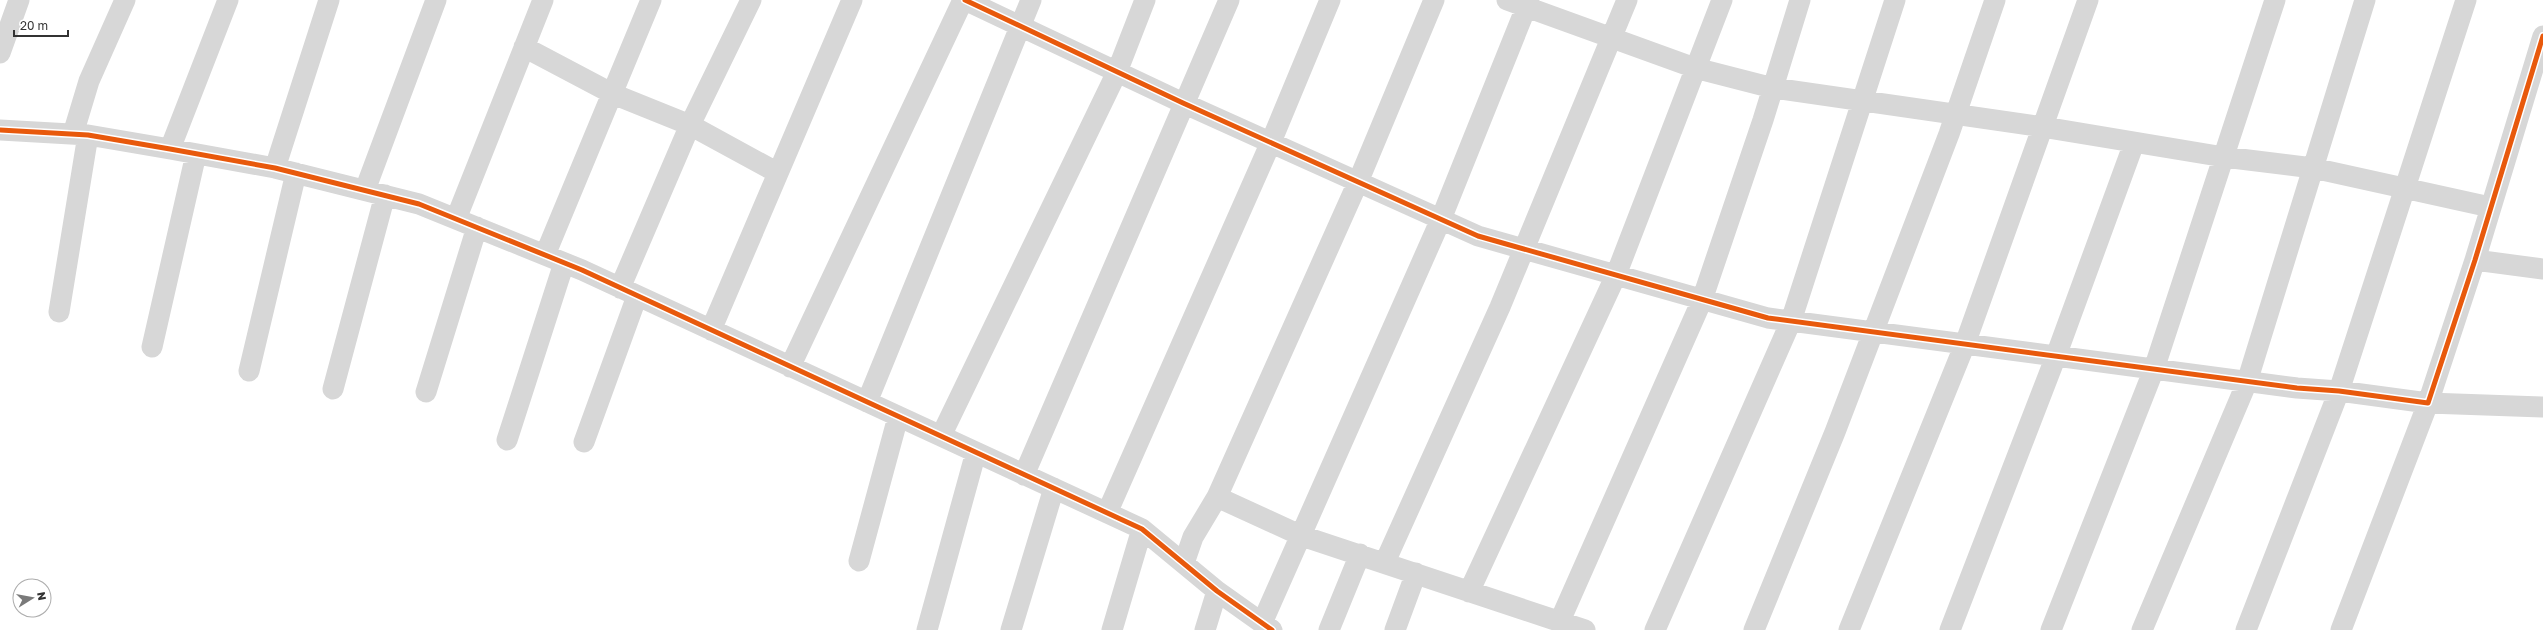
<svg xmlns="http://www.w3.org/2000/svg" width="2543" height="630" font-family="'Golos Text',sans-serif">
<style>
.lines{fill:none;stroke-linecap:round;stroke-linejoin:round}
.street{stroke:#d7d7d7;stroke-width:21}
.cycleway-casing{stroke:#fff;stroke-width:8}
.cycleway{stroke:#e8590c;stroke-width:5}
</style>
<rect width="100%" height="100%" fill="#fff"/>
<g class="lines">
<path class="street" d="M965 0 1183 103 1478 236 1768 318 2297 388 2339 391 2428 403 2475 260 2543 36
M1507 0 1695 68 1773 88 2043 127 2224 157 2313 168 2490 207
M524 47 613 94 690 125 778 173
M0 53 19 0
M0 130 88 135 170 149 275 168 419 204 582 270 1142 529 1217 591 1272 630
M73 134 89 81 125 0
M170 149 228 0
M275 168 329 0
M365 190 436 0
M456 219 543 0
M545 255 651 0
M2475 260 2543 269
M620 288 690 125 751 0
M59 312 88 135
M711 330 852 0
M152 347 196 154
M790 367 963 0
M249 371 296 173
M333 389 385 195
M426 392 477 227
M867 402 1031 0
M941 436 1117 72 1145 0
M507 440 564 263
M584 442 637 296
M1024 475 1229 0
M1217 497 1302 536 1585 630
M1107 513 1271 142 1330 0
M859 561 898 417
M1385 562 1500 307 1627 0
M1184 563 1193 537 1217 497 1358 182 1434 0
M1469 592 1616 275 1722 0
M1262 623 1441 219 1529 0
M1559 623 1702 300 1763 120 1800 0
M927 630 976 452
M1011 630 1054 488
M1112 630 1142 529
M1205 630 1217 591
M1329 630 1360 554
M1395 630 1416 573
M1655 630 1791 321 1895 0
M1754 630 1835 432 1949 134 1995 0
M1849 630 1965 344 2088 0
M1950 630 2056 356 2134 143
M2051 630 2154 369 2275 0
M2142 630 2247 382 2365 0
M2246 630 2339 391 2466 0
M2341 630 2428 403 2543 407"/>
<g class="cycleway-casing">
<path id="cycleway" d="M965 0 1183 103 1478 236 1768 318 2297 388 2339 391 2428 403 2475 260 2543 36
M0 130 88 135 170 149 275 168 419 204 582 270 1142 529 1217 591 1272 630"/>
</g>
<use href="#cycleway" class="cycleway"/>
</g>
<g transform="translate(32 598) rotate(79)"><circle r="19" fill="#ffffff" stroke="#adadad"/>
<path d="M0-3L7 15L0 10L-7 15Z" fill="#7a7a7a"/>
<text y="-6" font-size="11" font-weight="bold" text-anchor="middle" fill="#333333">N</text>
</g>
<path d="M14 30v6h54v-6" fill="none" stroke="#333333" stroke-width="2"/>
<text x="20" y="30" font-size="12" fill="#333333" stroke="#ffffff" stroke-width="3" paint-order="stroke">20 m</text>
</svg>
